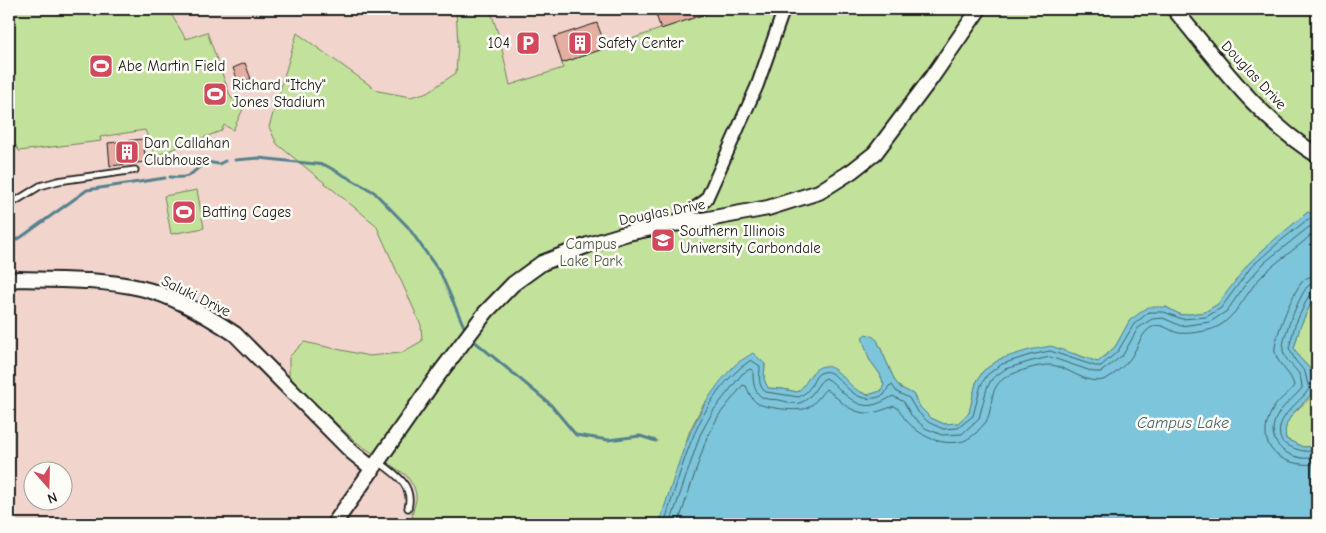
<svg xmlns="http://www.w3.org/2000/svg" width="1326" height="533" font-family="'Comic Neue',sans-serif">
<style>
.built{fill:#f1d4cb;fill-rule:evenodd}
.green{fill:#c2e29b;stroke:#6f7f5c}
.water{fill:#7bc5db;stroke:#55818f}
.lines{fill:none;stroke-linecap:round;stroke-linejoin:round}
.shore{stroke:#426068;stroke-width:1}
.stream{stroke:#55818f;stroke-width:3}
.building{fill:#e6ada1;stroke:#1c1c1c}
.service-casing{stroke:#1c1c1c;stroke-width:9}
.minor-casing{stroke:#1c1c1c;stroke-width:15}
.tertiary-casing{stroke:#1c1c1c;stroke-width:18}
.service{stroke:#fdfcf7;stroke-width:5.5}
.minor{stroke:#fdfcf7;stroke-width:11}
.tertiary{stroke:#fdfcf7;stroke-width:14}
.labels{text-anchor:middle;dominant-baseline:central;stroke-width:5;stroke-linejoin:round;paint-order:stroke}
.poi-label{font-size:15px;fill:#1c1c1c;stroke:#fdfcf7;text-anchor:start}
.street-label{font-size:15px;fill:#1c1c1c;stroke:#fdfcf7}
.park-label{font-size:15px;fill:#4e5742;stroke:#fdfcf7}
.water-label{font-size:16px;font-style:italic;fill:#426068;stroke:#fdfcf7}
</style>
<rect width="100%" height="100%" fill="#f6e4dd"/>
<filter id="ink" filterUnits="userSpaceOnUse"><feTurbulence type="fractalNoise" baseFrequency=".02" numOctaves="2"/><feDisplacementMap in="SourceGraphic" scale="10" xChannelSelector="R" yChannelSelector="G"/><feConvolveMatrix kernelMatrix="1 2 1 2 8 2 1 2 1" color-interpolation-filters="sRGB"/></filter>
<g filter="url(#ink)">
<path class="built" d="M9 9H1317V524H9ZM32 470H62V500H32Z"/>
<path class="green" d="M9 9H168L186 39 207 32 231 98 245 105 233 130 224 125 221 131 155 156 145 130 100 137 101 141 19 151 9 134Z
M456 9H490L499 36 510 85 563 68 562 63 718 9H1317V217L1308 212 1258 254 1218 304 1205 312 1181 315 1166 307 1130 320 1115 347 1098 362 1075 354 1000 359 983 371 976 383 969 413 958 423 944 424 931 418 920 407 913 394 901 388 895 381 877 340 869 359 880 374 884 385 881 391 868 395 856 390 835 370 812 373 804 387 797 392 783 389 767 388 764 379 765 364 735 365 703 405 690 430 659 524H415L412 515 416 500V494L414 487 406 475 356 442 289 378V357L304 342 369 356 401 353 422 341 421 325 376 225 277 144 269 127 297 33 378 91 411 97 428 92 456 73 458 45Z
M197 190 204 228 171 234 164 196Z
M1317 290V446L1303 447 1286 439C1282 420 1295 412 1308 400L1310 369 1299 357 1294 349 1300 327Z"/>
<path class="water" d="M1308 212 1317 217V290L1300 327 1294 348 1299 357 1310 369 1315 390C1303 406 1281 417 1286 439L1303 447 1317 446V524H659C678 467 690 411 734 366 739 361 747 357 753 353L765 364 764 379 768 388 783 389 797 392C807 385 809 373 818 368 832 360 845 380 854 388 858 391 863 393 868 395L881 391 884 385 880 374 869 359 862 337 866 334 872 336 877 340 895 381 901 388 913 394 920 407 931 418 944 424 958 423 969 413 976 383 983 371 1000 359 1029 350 1051 346 1098 362 1115 347 1130 320 1148 307H1166L1181 315 1205 312 1218 304 1248 264 1275 239Z"/>
<g class="lines">
<path class="shore" d="M1317 276C1312 276 1307 277 1303 281 1294 289 1273 340 1275 352 1278 366 1292 373 1294 386 1288 394 1278 400 1273 409 1252 446 1281 468 1317 464
M1317 283C1313 283 1310 284 1307 287 1300 295 1281 340 1283 350 1284 361 1296 367 1300 376 1301 380 1302 384 1302 388 1296 396 1287 402 1281 410 1264 432 1276 454 1302 458 1307 459 1312 457 1317 457
M1317 289 1313 290 1310 293 1295 325 1289 348 1295 360 1305 372 1309 389C1299 404 1276 415 1280 437 1282 442 1283 443 1287 445 1299 451 1304 452 1317 451
M664 524C683 466 697 396 751 360L760 366C760 376 757 386 766 392L799 397C802 395 806 393 808 390 814 384 814 374 823 372 840 367 849 411 884 395L889 386 892 385 897 392 909 398 916 410 928 422 943 429 958 428 973 416 981 385 987 375 1002 364 1030 355 1050 351 1095 366H1101L1118 351 1134 324 1149 312H1164L1182 319 1206 317 1221 308 1251 267 1278 243 1308 219 1317 221
M670 524 700 435 713 411 742 374 750 369 753 370C753 380 753 394 764 398 768 400 774 399 779 400 787 401 794 406 802 402 815 396 817 381 826 378 832 381 836 386 841 391 862 410 870 409 893 396L904 402 911 415 925 428 942 435 962 434 979 418 987 388 992 379 1005 369 1032 361 1050 357 1094 372H1101L1123 355 1138 328 1152 319 1163 318 1181 326 1210 322 1227 311 1247 282 1265 262 1309 227 1317 228
M678 524 707 437 719 415 743 385 746 386C749 392 751 399 757 403 764 408 799 412 807 408 816 403 820 395 826 389 833 393 838 400 845 405 864 418 875 413 894 406 901 409 901 415 906 420 920 436 938 445 959 442 966 441 971 437 976 433 979 429 983 426 986 422 995 404 987 387 1008 376 1019 371 1037 365 1049 365 1066 365 1085 385 1103 380 1112 377 1124 366 1130 359 1138 348 1141 331 1154 326 1163 323 1171 332 1179 333 1188 334 1201 332 1209 330 1235 323 1244 294 1261 277 1276 261 1295 250 1311 235H1317"/>
<path class="stream" d="M235 160 259 158 325 165 374 192 408 227 441 274 465 329
M170 177C194 179 189 173 206 162L219 164 225 161
M9 243 20 238 87 190 165 178
M473 340 550 404 576 435 608 440 640 436 656 441"/>
</g>
<path class="building" d="M654 9H717V10L661 29Z
M597 23 606 48 562 63 554 37Z
M245 63 251 79 239 83 233 68Z
M143 139 146 162 110 166 108 143Z"/>
<g class="lines">
<g class="service-casing">
<path id="service" d="M9 205 40 186 58 181 135 170
M379 462C396 474 414 486 408 508"/>
</g>
<g class="minor-casing">
<path id="minor" d="M672 224 706 200 757 86 784 9"/>
</g>
<g class="tertiary-casing">
<path id="tertiary" d="M1174 9C1217 60 1259 120 1317 155
M9 281 18 279C58 280 100 279 140 288 172 295 208 316 235 334L352 452 373 469
M334 524 436 378 486 312 513 284 542 263 588 245 628 233 672 224 692 222 768 208 819 192 852 171 875 153 932 77 979 9"/>
</g>
<use href="#service" class="service"/>
<use href="#minor" class="minor"/>
<use href="#tertiary" class="tertiary"/>
</g>
</g>
<defs>
<g id="parking-square" transform="scale(1.25)"><rect x="-9" y="-9" width="18" height="18" rx="4" fill="#d1495b" stroke="#fdfcf7"/><path d="M-3.5-5.5H1a3.5 3.5 0 0 1 0 7H-1V5.5H-3.5ZM-1-3.4V-.6H.8a1.4 1.4 0 0 0 0-2.8Z" fill="#fff"/></g>
<g id="building-square" transform="scale(1.25)"><rect x="-9" y="-9" width="18" height="18" rx="4" fill="#d1495b" stroke="#fdfcf7"/><path d="M-4-6H4V6H1V3H-1V6H-4ZM-2.5-4.3h1.7v1.8h-1.7ZM.8-4.3h1.7v1.8H.8ZM-2.5-1h1.7V.8h-1.7ZM.8-1h1.7V.8H.8Z" fill="#fff"/></g>
<g id="stadium-square" transform="scale(1.25)"><rect x="-9" y="-9" width="18" height="18" rx="4" fill="#d1495b" stroke="#fdfcf7"/><path d="M0-5a6.5 5 0 1 0 0 10a6.5 5 0 1 0 0-10ZM-3.5-1.8h7v3.6h-7Z" fill="#fff"/></g>
<g id="university-square" transform="scale(1.25)"><rect x="-9" y="-9" width="18" height="18" rx="4" fill="#d1495b" stroke="#fdfcf7"/><path d="M0-5L7-2L0 1L-7-2ZM-4 1L0 2.5L4 1V4Q0 6-4 4Z" fill="#fff"/></g>
</defs>
<g fill-rule="evenodd">
<use href="#parking-square" x="528" y="43"/>
<use href="#building-square" x="580" y="43"/>
<use href="#stadium-square" x="101" y="66"/>
<use href="#stadium-square" x="215" y="94"/>
<use href="#building-square" x="127" y="152"/>
<use href="#stadium-square" x="184" y="212"/>
<use href="#university-square" x="663" y="240"/>
</g>
<g class="labels">
<g class="poi-label">
<text x="510" y="43" text-anchor="end">104</text>
<text x="598" y="43">Safety Center</text>
<text x="118" y="66">Abe Martin Field</text>
<text x="232" y="85">Richard "Itchy"<tspan x="232" dy="17">Jones Stadium</tspan></text>
<text x="144" y="143">Dan Callahan<tspan x="144" dy="17">Clubhouse</tspan></text>
<text x="202" y="212">Batting Cages</text>
<text x="680" y="231">Southern Illinois<tspan x="680" dy="17">University Carbondale</tspan></text>
</g>
<g class="street-label">
<text transform="translate(1254 75) rotate(47)">Douglas Drive</text>
<text transform="translate(662 212) rotate(-11)">Douglas Drive</text>
<text transform="translate(196 296) rotate(26)">Saluki Drive</text>
</g>
<g class="park-label">
<text x="591" y="244">Campus<tspan x="591" dy="17">Lake Park</tspan></text>
</g>
<g class="water-label">
<text x="1183" y="423">Campus Lake</text>
</g>
</g>
<rect width="1326" height="533" fill="none" stroke="#fdfcf7" stroke-width="30"/>
<rect x="15" y="15" width="1296" height="503" fill="none" stroke="#1c1c1c" stroke-width="2" filter="url(#ink)"/>
<g transform="translate(48 486) rotate(160)"><circle r="24" fill="#fdfcf7" stroke="#a3a29f"/>
<path d="M0-4L9 19L0 12L-9 19Z" fill="#d1495b"/>
<text y="-8" font-size="14" font-weight="bold" text-anchor="middle" fill="#1c1c1c">N</text>
</g>
</svg>
